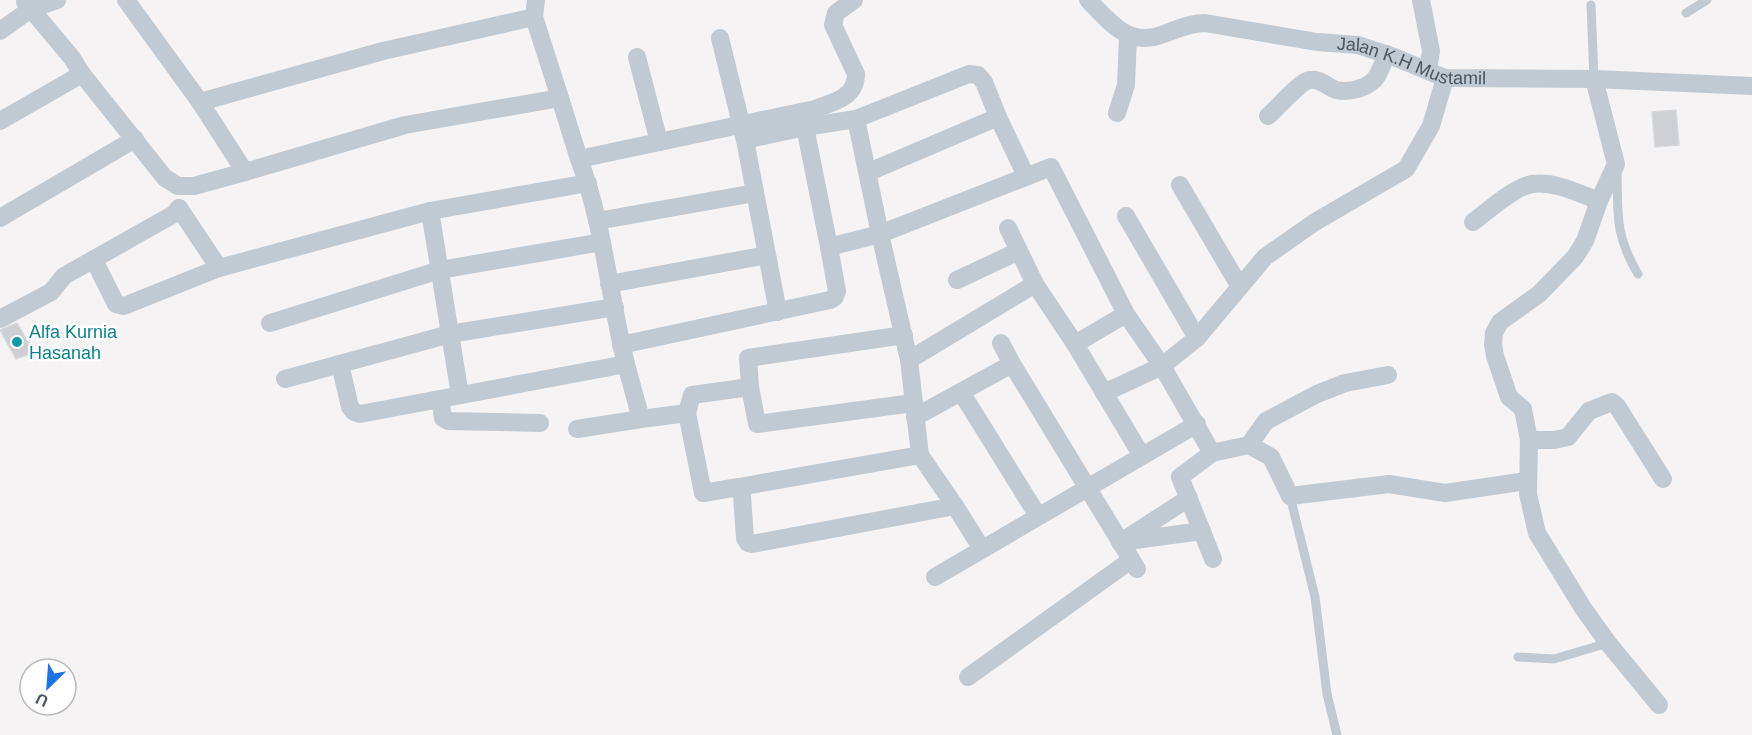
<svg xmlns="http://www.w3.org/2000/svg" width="1752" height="735" font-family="Arial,sans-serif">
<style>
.building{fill:#cdcfd5;stroke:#d7d9de;stroke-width:1.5}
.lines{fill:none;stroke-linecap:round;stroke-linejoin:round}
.service{stroke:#c1cad2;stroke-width:9}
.minor{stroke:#c1cad2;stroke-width:18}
.culture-dot{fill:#0f9aa8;stroke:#fff;stroke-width:2}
.labels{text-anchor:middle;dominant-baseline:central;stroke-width:5;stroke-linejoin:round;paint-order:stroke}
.street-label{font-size:18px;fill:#4a5661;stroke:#fff}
.culture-label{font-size:18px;fill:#0d838f;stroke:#fff;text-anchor:start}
</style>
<rect width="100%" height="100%" fill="#f5f3f3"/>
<path class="building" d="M1676 110 1679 145 1655 147 1652 112Z
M17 323 34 352 16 359 0 330Z"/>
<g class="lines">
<path class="service" d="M1591 5 1594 79
M1686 13 1707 0
M1617 173C1618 216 1615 235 1638 274
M1290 496 1315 597 1327 694 1337 735
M1518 657 1554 659 1608 643"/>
<g class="minor">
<path d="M536 0 534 17 560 98"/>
<path id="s1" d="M1088 0C1111 23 1129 48 1164 34 1178 29 1190 23 1205 23L1317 42 1358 45 1394 57 1445 78 1594 79 1752 86"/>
<path d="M1421 0 1431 51 1428 70"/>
<path d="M25 2 31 9 57 0"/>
<path d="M0 31 31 9 72 58 82 74 165 178 178 186H194L245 172 200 102 126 0"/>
<path d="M720 38 745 140 778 312"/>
<path d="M637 57 659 142"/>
<path d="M1594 79 1616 164 1599 201 1585 241 1575 257 1539 294 1500 322 1494 333 1493 344 1495 356 1509 397 1523 409 1529 440 1528 494 1537 533 1583 608 1608 643 1659 705"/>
<path d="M200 102 383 51 534 17"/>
<path d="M1117 113 1126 85 1128 36"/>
<path d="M1268 116C1278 108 1300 81 1310 80 1320 78 1327 87 1336 90 1349 93 1370 88 1377 76 1381 69 1384 61 1387 54"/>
<path d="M856 119 969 74 978 75 984 82 998 117 1026 176"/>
<path d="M0 121 82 74"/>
<path d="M805 127 829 247"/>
<path d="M245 172 405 125 560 98 579 159 815 109C833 102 856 98 856 74L833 25 836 13 854 0"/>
<path d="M869 172 998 117"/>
<path d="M1180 185 1240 287"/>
<path d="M1126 216 1197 338"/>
<path d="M0 218 135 139"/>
<path d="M597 221 755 193"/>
<path d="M1473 222C1488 211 1514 187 1532 184 1555 181 1578 193 1599 201"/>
<path d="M1008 228 1035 284"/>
<path d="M94 260 116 304 124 306 219 268 179 208"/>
<path d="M219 268 430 211"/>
<path d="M957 280 1019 251"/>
<path d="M609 284 767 255"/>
<path d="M0 319 51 292 64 276 174 214 179 208"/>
<path d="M270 323 440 270 602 242"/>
<path d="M904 335 748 358 750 387 757 424 913 403"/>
<path d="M1001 343 1012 364 1137 569"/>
<path d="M1075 344 1142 456"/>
<path d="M621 345 830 300 835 297 837 291 829 247 880 234 856 119 805 127 745 140"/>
<path d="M909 360 1035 284 1075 344 1126 314"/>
<path d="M340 364 350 407 354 412 360 414 626 364C609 296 604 225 579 159"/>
<path d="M626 364 641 419 687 413 703 493 739 487 742 496 745 538 748 543 752 544 955 506 920 455 909 360 880 234 1051 167 1126 314 1162 366 1212 453 1249 445 1271 457 1290 496 1389 484 1445 493 1527 481"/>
<path d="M285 379 450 334 615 307"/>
<path d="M961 392 1038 516"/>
<path d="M1104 393 1162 366 1197 338 1265 257 1315 222 1406 169 1431 126 1445 78"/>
<path d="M460 395 430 211 588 183"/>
<path d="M440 399 443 418 448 421 540 423"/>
<path d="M687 413 692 395 750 387"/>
<path d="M915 417 1012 364"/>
<path d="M577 429 641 419"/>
<path d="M1529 440H1554L1568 437 1589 411 1612 402 1617 406 1663 479"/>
<path d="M1249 445 1266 421 1317 394 1345 383 1388 375"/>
<path d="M1212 453 1180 477 1213 559"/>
<path d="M739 487 920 455"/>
<path d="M955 506 982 549"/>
<path d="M1127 538 1189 498"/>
<path d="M1120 542 1202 531"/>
<path d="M935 577 1197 424"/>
<path d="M968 677 1131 560"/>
</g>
</g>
<circle class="culture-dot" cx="17" cy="342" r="6"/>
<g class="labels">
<g class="street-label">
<text stroke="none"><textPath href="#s1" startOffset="344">Jalan K.H Mustamil</textPath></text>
</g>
<g class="culture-label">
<text x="29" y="332">Alfa Kurnia<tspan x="29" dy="21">Hasanah</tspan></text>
</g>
</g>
<g transform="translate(48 687) rotate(205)"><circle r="28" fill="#ffffff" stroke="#b7bbc0" stroke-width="1.5"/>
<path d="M0-4.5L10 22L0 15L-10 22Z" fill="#1a73e8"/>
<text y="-9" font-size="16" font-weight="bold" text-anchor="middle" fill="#4a5661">U</text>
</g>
</svg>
